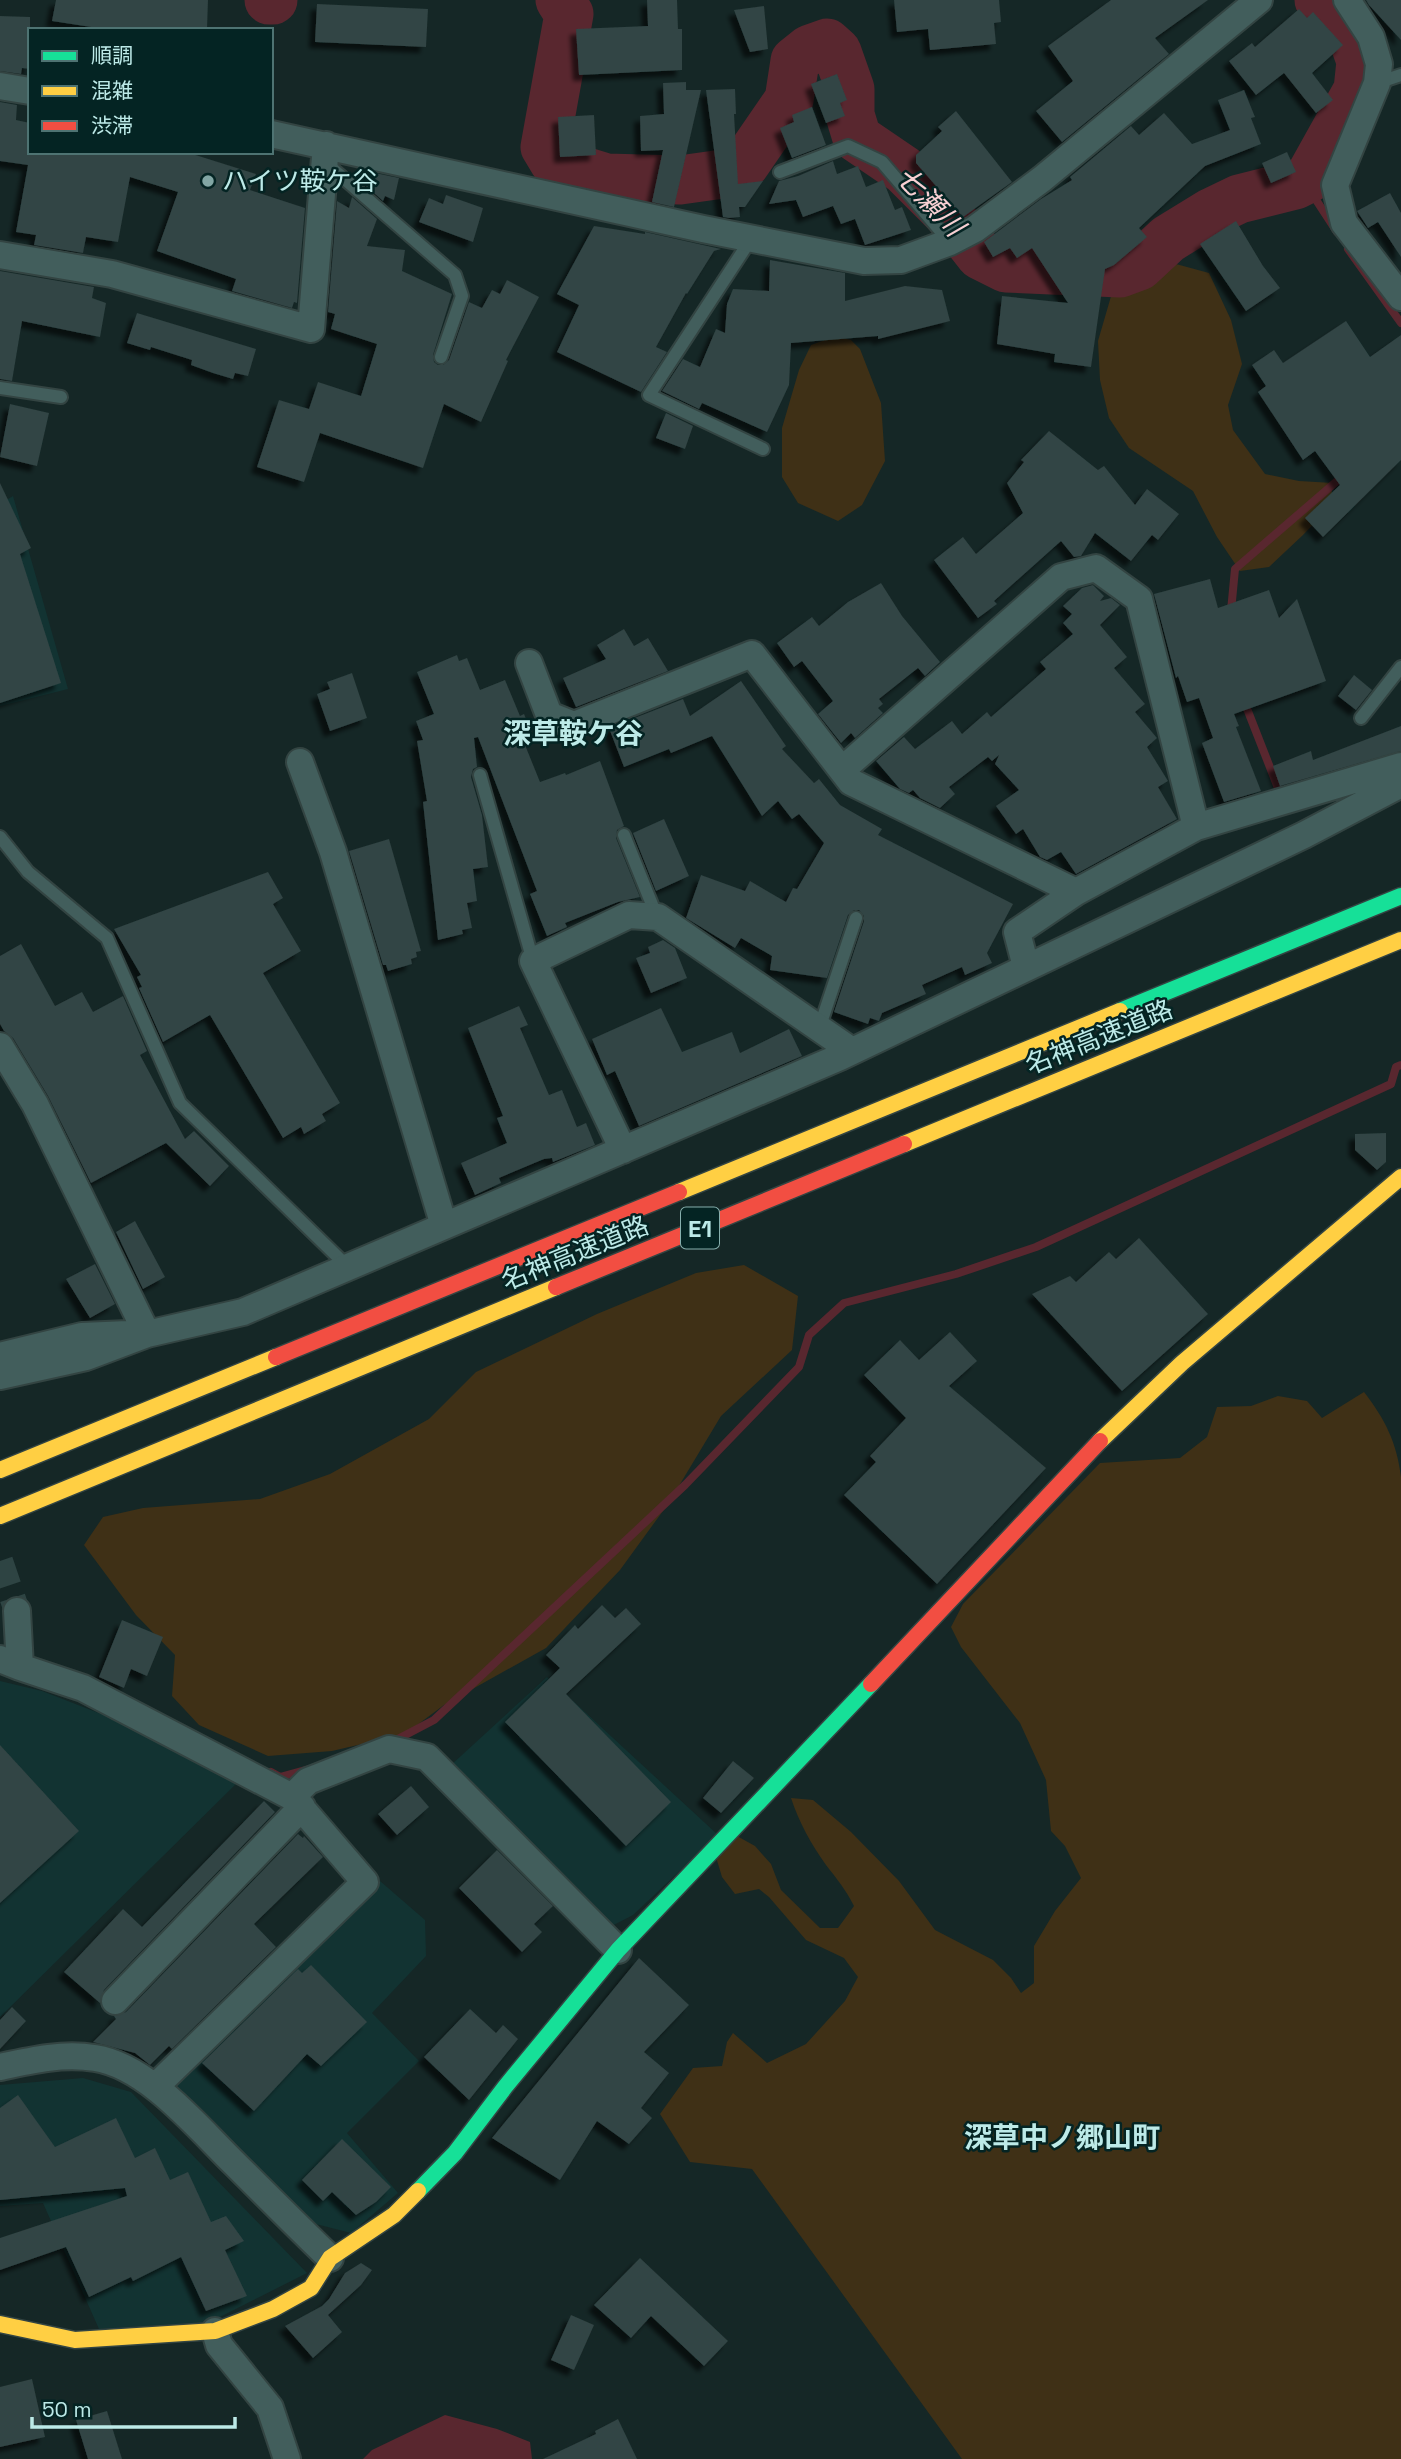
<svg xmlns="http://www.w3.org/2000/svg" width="1401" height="2459" font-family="'Space Grotesk','Noto Sans JP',sans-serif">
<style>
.built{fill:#123332}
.green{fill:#3f3016}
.water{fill:#59272f}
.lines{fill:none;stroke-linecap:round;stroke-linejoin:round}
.stream{stroke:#59272f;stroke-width:8}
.river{stroke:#59272f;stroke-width:49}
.building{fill:#314444;filter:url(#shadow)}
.street-tunnel{stroke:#2e4443;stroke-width:26;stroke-dasharray:26 13;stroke-linecap:butt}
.lane-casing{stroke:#334442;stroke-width:16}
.street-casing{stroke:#334442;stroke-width:30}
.fast-casing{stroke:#334442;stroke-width:19}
.slow-casing{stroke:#334442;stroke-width:19}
.jam-casing{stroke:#334442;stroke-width:19}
.lane{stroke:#425e5c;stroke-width:12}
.street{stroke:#425e5c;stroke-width:26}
.fast{stroke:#16e098;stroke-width:16}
.slow{stroke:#ffcf43;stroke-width:16}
.jam{stroke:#f24e42;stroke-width:16}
.poi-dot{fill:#82a6a4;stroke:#042423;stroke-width:2.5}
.labels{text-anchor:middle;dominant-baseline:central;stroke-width:5;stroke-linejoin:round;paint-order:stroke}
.shield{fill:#042423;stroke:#86afad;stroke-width:2}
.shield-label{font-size:24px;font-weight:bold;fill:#bdeae8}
.poi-label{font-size:26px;fill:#bdeae8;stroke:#042423;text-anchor:start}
.street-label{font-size:26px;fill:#bdeae8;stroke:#042423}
.water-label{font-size:28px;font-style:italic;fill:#f8d0d3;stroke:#042423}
.neighbourhood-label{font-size:28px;font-weight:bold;fill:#bdeae8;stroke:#042423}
</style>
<defs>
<filter id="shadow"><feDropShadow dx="-6" dy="6" stdDeviation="2" flood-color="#0009"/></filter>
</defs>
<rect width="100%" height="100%" fill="#152726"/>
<path class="built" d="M13 496 68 689 0 706V504Z
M547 1677 718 1835 633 1915 606 1929 450 1766Z
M0 1681 42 1691 181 1745 238 1782 0 2017Z
M380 1881 425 1920 426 1956 372 2013 419 2061 347 2133 398 2193 351 2233 312 2223 174 2084 276 1975Z
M83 2078 131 2092 307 2273 210 2322 99 2329 43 2203 0 2206V2085Z"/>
<path class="green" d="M1165 261 1209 273 1231 320 1242 364 1228 405 1233 430 1265 474 1299 481 1333 483 1330 507 1303 535 1269 567 1240 571 1217 537 1193 491 1129 448 1109 418 1100 380 1098 341 1114 286Z
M836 336 851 340 860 349 881 403 885 461 862 505 838 521 798 503 782 477V428L799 370 811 345Z
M744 1265 798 1296 792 1350 721 1416 668 1504 620 1570 546 1648 444 1705 405 1734 332 1751 268 1756 199 1725 172 1696 175 1655 136 1615 84 1545 103 1517 143 1508 260 1499 330 1474 429 1419 476 1372 597 1314 696 1273Z
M1364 1392C1385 1419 1397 1443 1401 1477V2459H962L752 2169 690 2162 660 2114 693 2068 722 2066 727 2042 733 2033 767 2063 806 2044 845 2001 858 1977 844 1958 806 1940 769 1897 759 1889 735 1894 722 1877 716 1857 737 1836 755 1846 771 1864 781 1890 820 1928H838L854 1906C846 1890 837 1879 826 1865 811 1844 799 1822 791 1798L813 1800 851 1832 899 1881 935 1930 993 1960 1011 1978 1021 1993 1034 1983V1946L1055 1911 1081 1878 1065 1846 1051 1831 1046 1780 1020 1723 961 1647 951 1627 963 1604 1100 1463 1180 1458 1207 1437 1217 1407 1251 1406 1278 1396 1307 1401 1322 1418Z"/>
<path class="water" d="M445 2415 497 2429 530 2442 532 2459H363L372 2450Z"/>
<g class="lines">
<path class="stream" d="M1309 178V189L1337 232
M1348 249 1401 323
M1231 611 1235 569 1344 475
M1244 701 1280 793
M394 1741 434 1720 685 1485 799 1367 809 1335 844 1303 956 1274 1036 1247 1391 1084 1396 1067 1401 1065
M271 1772 280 1777 309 1769"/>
<path class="river" d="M269 0H273
M560 0 569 14 545 147 554 162 606 178 680 180 730 173 745 164 789 100 795 61 810 49 827 43 837 52 850 89V115L857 138 904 170 948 214 980 255 1006 268 1120 273 1139 266 1168 239 1212 212 1239 199 1295 185 1309 178 1358 90 1361 61 1351 33 1319 0"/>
</g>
<path class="building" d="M56 0H208L207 29H104L52 21Z
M647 0H677L678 29H682V70L579 75 576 29 648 26Z
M894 0H999L1001 22 994 23 996 44 930 50 928 29 897 32Z
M1111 0H1208L1155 38 1169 54 1062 142 1036 111 1073 81 1048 46Z
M1366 0H1401V40L1369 5Z
M317 4 428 9 426 47 315 42Z
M764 6 768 49 750 52 734 10Z
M1299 9 1307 18 1313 12 1343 45 1312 73 1333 100 1316 113 1284 73 1256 95 1229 61 1252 43 1255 47Z
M0 16 30 17V69L22 68 21 74 0 71Z
M837 74 847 100 840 103 845 116 826 123 811 84Z
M686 82V90H701L674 207 652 202 663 150 641 151 640 116 664 114 663 83Z
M735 89 736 114H734L738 184 763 181 745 207H739L740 217 729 218 723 217 706 90Z
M1244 90 1255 117 1251 118 1261 144 1205 166 1139 228 1147 237 1114 265 1105 269 1091 367 1054 362 1055 354 997 344 1002 296 1068 303 1032 248 1017 258 1010 248 993 257 984 242 1041 199 1072 180 1070 177 1131 126 1139 135 1164 113 1192 144 1230 130 1218 100Z
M0 102 17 105 16 120 30 123V152H186L256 174 250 190 305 208 297 303 294 302 292 308 232 291 236 279 157 251 178 192 130 177 118 242 86 237 83 253 34 245 36 235 16 232 28 165 0 161Z
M812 107 826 145 792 158 780 128 794 122 792 115Z
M956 111 1012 182 963 217 916 163V155L942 131 938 127Z
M594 115 596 155 560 157 558 117Z
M1287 152 1296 172 1271 183 1262 163Z
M833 161 837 174 858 166 866 187 883 180 895 210 902 207 911 230 865 245 855 219 841 224 833 206 803 217 796 200 769 204 779 181 798 176Z
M361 170 399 178 394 200 385 196 383 201 358 179Z
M1390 193 1401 213V257L1378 222 1368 228 1357 211Z
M446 195 483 208 473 242 419 222 429 198 443 204Z
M352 197 377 219 367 246 405 250 402 271 452 294 433 355 434 362 438 365H443L449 360 469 302 482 308 492 290 500 294 507 280 539 297 506 360 508 361 481 422 444 404 423 468 320 433 304 482 257 467 279 400 309 409 318 382 361 396 377 344 331 329 335 314 328 312 337 201 349 208Z
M1236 221 1263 266 1280 288 1246 311 1200 244Z
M594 226 645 234V232L721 249 714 251 687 294 686 293 656 347 667 352 641 392 557 352 579 305 557 294Z
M770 260 845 273V301L905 286 942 290 950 321 878 339V336L791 343 789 385 767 432 702 403 699 409 662 391 683 359 700 367 716 329 725 333 727 304 733 289 769 291Z
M0 271 94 287 92 298 106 303 100 337 22 321 12 381 0 379Z
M137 313 256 349 248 376 235 373 233 379 213 373 191 365 192 360 151 347 150 350 127 343Z
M1346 321 1370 357 1401 335V460L1323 537 1305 518 1340 485 1315 451 1303 460 1258 392 1266 386 1252 365 1274 350 1283 363Z
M10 404 49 413 37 466 0 457Z
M666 413 693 426 685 449 656 438Z
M1049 431 1098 470 1104 466 1135 505 1147 489 1179 514 1158 540 1152 535 1131 561 1095 533 1081 556 1074 557 1061 541 994 601 997 604 978 618 934 560 963 537 976 554 1023 513 1007 483 1024 462 1021 460Z
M0 483 31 548 20 554 61 683 0 703Z
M1210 579 1218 608 1269 590 1279 618 1297 599 1326 681 1234 714 1239 726 1236 727 1261 791 1224 802 1202 743 1213 738 1199 698 1187 702 1178 676 1176 678 1154 594Z
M881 583 902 616 940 662 925 676 918 668 879 699 883 704 878 708 883 713 855 738 851 733 841 743 818 714 833 701 802 661 794 667 777 643 812 617 819 626 848 602Z
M1093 585 1104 596 1100 601 1111 598 1120 605 1100 625 1127 657 1114 668 1145 704 1135 712 1157 738 1147 747 1168 781 1158 787 1177 819 1076 874 1061 852 1047 860 1040 857 1023 829 1016 834 996 806 1019 790 995 764 999 755 992 761 988 757 949 787 955 794 940 808 920 798 913 790 909 793 900 789 876 761 904 737 915 749 952 721 962 734 987 712 991 717 1046 669 1040 662 1073 634 1063 623 1072 614 1063 606 1082 588Z
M624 629 634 646 648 638 668 671 576 707 563 678 606 659 597 645Z
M457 655 459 661 467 658 480 690 505 680 520 716 524 714 533 736 523 740 540 782 565 773 566 775 600 761 624 826 617 830 616 838 640 897 618 902 565 923 567 927 547 936 530 894 537 891 478 737 474 738 477 767 473 769 471 777 482 815 488 867 473 869 477 901 467 903 472 928 462 930 463 934 438 940 423 802 427 801 417 741 423 740 416 721 434 714 417 672Z
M352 673 367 718 330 731 317 694 330 689 327 682Z
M1354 675 1372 690 1356 710 1338 696Z
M741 681 786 746 782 749 814 783 819 779 840 805 882 829 878 835 1013 904 987 953 992 963 965 975 962 967 922 985 926 994 882 1013 879 1021 870 1018 868 1024 834 1012 864 921V916L859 910H854L848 915 827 978 770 970 772 956 741 938 735 948 686 918 701 875 745 891 750 881 786 902 793 888 797 889 824 843 799 814 792 819 778 801 762 816 712 736 671 753 669 749 624 767 609 728 683 699 690 716Z
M1401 726V751L1280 786 1273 766 1311 751 1313 760Z
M664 819 689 876 656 891 633 833Z
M389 839 421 951 416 952 417 957 411 959 412 964 388 971 386 965H383L349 851Z
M268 872 283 898 273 904 301 951 263 973 340 1103 322 1114 326 1121 304 1134 301 1127 283 1138 210 1015 163 1042 139 988 142 987 137 977 141 975 114 929Z
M663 940 675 948 687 978 651 993 636 958 650 953 648 947Z
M21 944 55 1006 82 992 93 1012 123 996 147 1051 140 1055 185 1139 194 1131 229 1166 210 1186 166 1143 91 1183 48 1096 13 1038 4 1031 0 1024V956Z
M519 1006 528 1025 520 1028 549 1095 562 1090 577 1127 586 1123 595 1145 553 1162 552 1158 544 1159 499 1178 501 1183 475 1195 461 1163 507 1143 497 1118 503 1116 468 1028Z
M661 1008 682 1052 732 1032 740 1053 789 1029 802 1056 639 1126 615 1071 607 1075 592 1039Z
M1386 1133V1162L1377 1170 1355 1150V1134Z
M135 1221 165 1277 143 1289 116 1232Z
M1139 1238 1208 1314 1122 1391 1032 1294 1070 1276 1076 1282 1109 1252 1116 1259Z
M95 1264 115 1304 90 1318 66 1279Z
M950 1332 977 1361 949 1386 1046 1468 937 1584 844 1495 876 1462 870 1456 906 1418 864 1375 900 1340 919 1360Z
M602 1605 615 1618 626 1608 641 1624 566 1694 671 1802 626 1846 505 1722 560 1668 546 1655 575 1625 578 1629Z
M122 1620 163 1637 147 1676 131 1669 124 1688 99 1677Z
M0 1745 79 1831 0 1903Z
M733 1761 754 1778 721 1813 703 1798Z
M411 1786 429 1807 397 1835 378 1814Z
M264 1801 275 1812 104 1990 100 2003 64 1972 123 1909 142 1927Z
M298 1834 303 1838 304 1836 323 1857 254 1924 276 1947 172 2049 169 2046 150 2065 135 2053 93 2042 116 2019 114 2016 126 2012Z
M497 1850 553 1906 534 1924 542 1932 522 1952 459 1888Z
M639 1958 689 2005 644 2052 669 2073 641 2108 652 2118 629 2144 597 2121 560 2180 492 2138Z
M311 1965 367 2022 321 2066 307 2054 254 2111 202 2063 298 1969 302 1973Z
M12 2007 26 2021 0 2049V2020Z
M470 2009 496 2033 503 2025 518 2039 469 2100 424 2057Z
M18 2095 55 2147 116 2118 135 2158 155 2148 170 2180 188 2172 211 2222 226 2216 244 2241 225 2250 247 2296 206 2311 181 2257 133 2281 131 2277 89 2297 66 2247 0 2270V2238L127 2196 125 2188 0 2200V2108Z
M342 2139 391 2187 376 2202 356 2215 332 2192 323 2201 302 2180Z
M640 2258 728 2341 704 2366 651 2316 631 2338 594 2305Z
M361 2263 372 2270 361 2285 328 2315 342 2332 313 2358 285 2326 322 2306 329 2299 345 2273Z
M571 2315 594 2325 574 2370 551 2360Z
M32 2379 45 2437 0 2447V2387Z
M107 2411 122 2459H88L76 2420Z
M618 2419 637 2459H543L596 2434 595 2431Z"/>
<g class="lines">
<path class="street-tunnel" d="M0 1561 17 1611"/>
<g class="lane-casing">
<path id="lane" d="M1377 83 1401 75
M326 163 455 275 462 296 441 357
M780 172 848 146 882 162 950 242
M751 239 649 395 763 449
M0 388 61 397
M1361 718 1401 667
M480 775 533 961
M624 835 657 917
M0 837 28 872 107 938 180 1103 348 1267
M819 1029 856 918"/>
</g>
<g class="street-casing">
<path id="street" d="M1347 0 1371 37 1379 64 1377 83 1335 185 1344 223 1401 297
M0 86 30 91
M271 134 703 229 864 261 901 260 950 242 975 229 1042 179 1259 0
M0 255 112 274 311 329 326 145
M529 663 549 715 574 725 752 654 851 782 1076 892
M300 762 333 852 444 1226
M842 770 1061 577 1096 568 1139 599 1196 827
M1026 967 1017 932 1076 892 1196 827 1401 766
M0 1046 35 1104 147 1334
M623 1150 533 961 629 915 658 917 852 1051
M0 1356 82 1336 128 1334
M0 1376 86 1357 147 1334 243 1312 840 1057 1304 835 1401 784
M0 1659 20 1667 17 1611
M20 1667 83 1688 292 1797 308 1781 389 1749 427 1757 618 1950
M115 2001 302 1807
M0 2067C32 2060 62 2053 95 2058 148 2066 198 2128 235 2164 266 2195 298 2227 330 2258
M155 2087 365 1882 292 1797
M215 2331 219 2345 270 2408 287 2459"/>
</g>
<g class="fast-casing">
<path id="fast" d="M1120 1011 1401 896
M418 2191 455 2153 505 2087 618 1950 871 1684"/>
</g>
<g class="slow-casing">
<path id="slow" d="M904 1144 1401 940
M679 1192 1120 1011
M1100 1441 1182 1363 1401 1177
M0 1470 276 1357
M0 1516 556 1287
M0 2324 75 2340 215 2331 273 2309 311 2288 330 2258 394 2215 418 2191"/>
</g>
<g class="jam-casing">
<path id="jam" d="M556 1287 904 1144
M276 1357 679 1192
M871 1684 1100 1441"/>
</g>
<use href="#lane" class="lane"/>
<use href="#street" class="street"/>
<use href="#fast" class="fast"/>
<use href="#slow" class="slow"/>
<use href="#jam" class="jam"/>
</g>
<circle class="poi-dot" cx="208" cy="181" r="7"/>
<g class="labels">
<rect class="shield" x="681" y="1207.5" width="38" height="41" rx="5"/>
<g class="shield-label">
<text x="700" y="1228">E1</text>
</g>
<g class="poi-label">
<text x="222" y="181">ハイツ鞍ケ谷</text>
</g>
<g class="street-label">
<text transform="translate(1099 1037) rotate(-22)">名神高速道路</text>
<text transform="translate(575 1253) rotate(-22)">名神高速道路</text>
</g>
<g class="water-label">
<text transform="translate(930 201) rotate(46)">七瀬川</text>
</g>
<g class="neighbourhood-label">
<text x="573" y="733">深草鞍ケ谷</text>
<text x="1062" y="2137">深草中ノ郷山町</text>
</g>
</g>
<rect x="28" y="28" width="245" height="126" fill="#042423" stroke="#4e7372" stroke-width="2"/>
<rect x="42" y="51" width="35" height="10" fill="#16e098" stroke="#4e7372" stroke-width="2"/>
<text x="91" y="63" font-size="21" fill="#bdeae8">順調</text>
<rect x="42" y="86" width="35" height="10" fill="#ffcf43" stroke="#4e7372" stroke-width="2"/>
<text x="91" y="98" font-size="21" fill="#bdeae8">混雑</text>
<rect x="42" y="121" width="35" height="10" fill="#f24e42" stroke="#4e7372" stroke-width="2"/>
<text x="91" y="133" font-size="21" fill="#bdeae8">渋滞</text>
<path d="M32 2417v10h203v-10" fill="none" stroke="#bdeae8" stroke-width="3.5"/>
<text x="42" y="2417" font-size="21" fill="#bdeae8" stroke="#042423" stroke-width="5" paint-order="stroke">50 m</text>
</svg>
